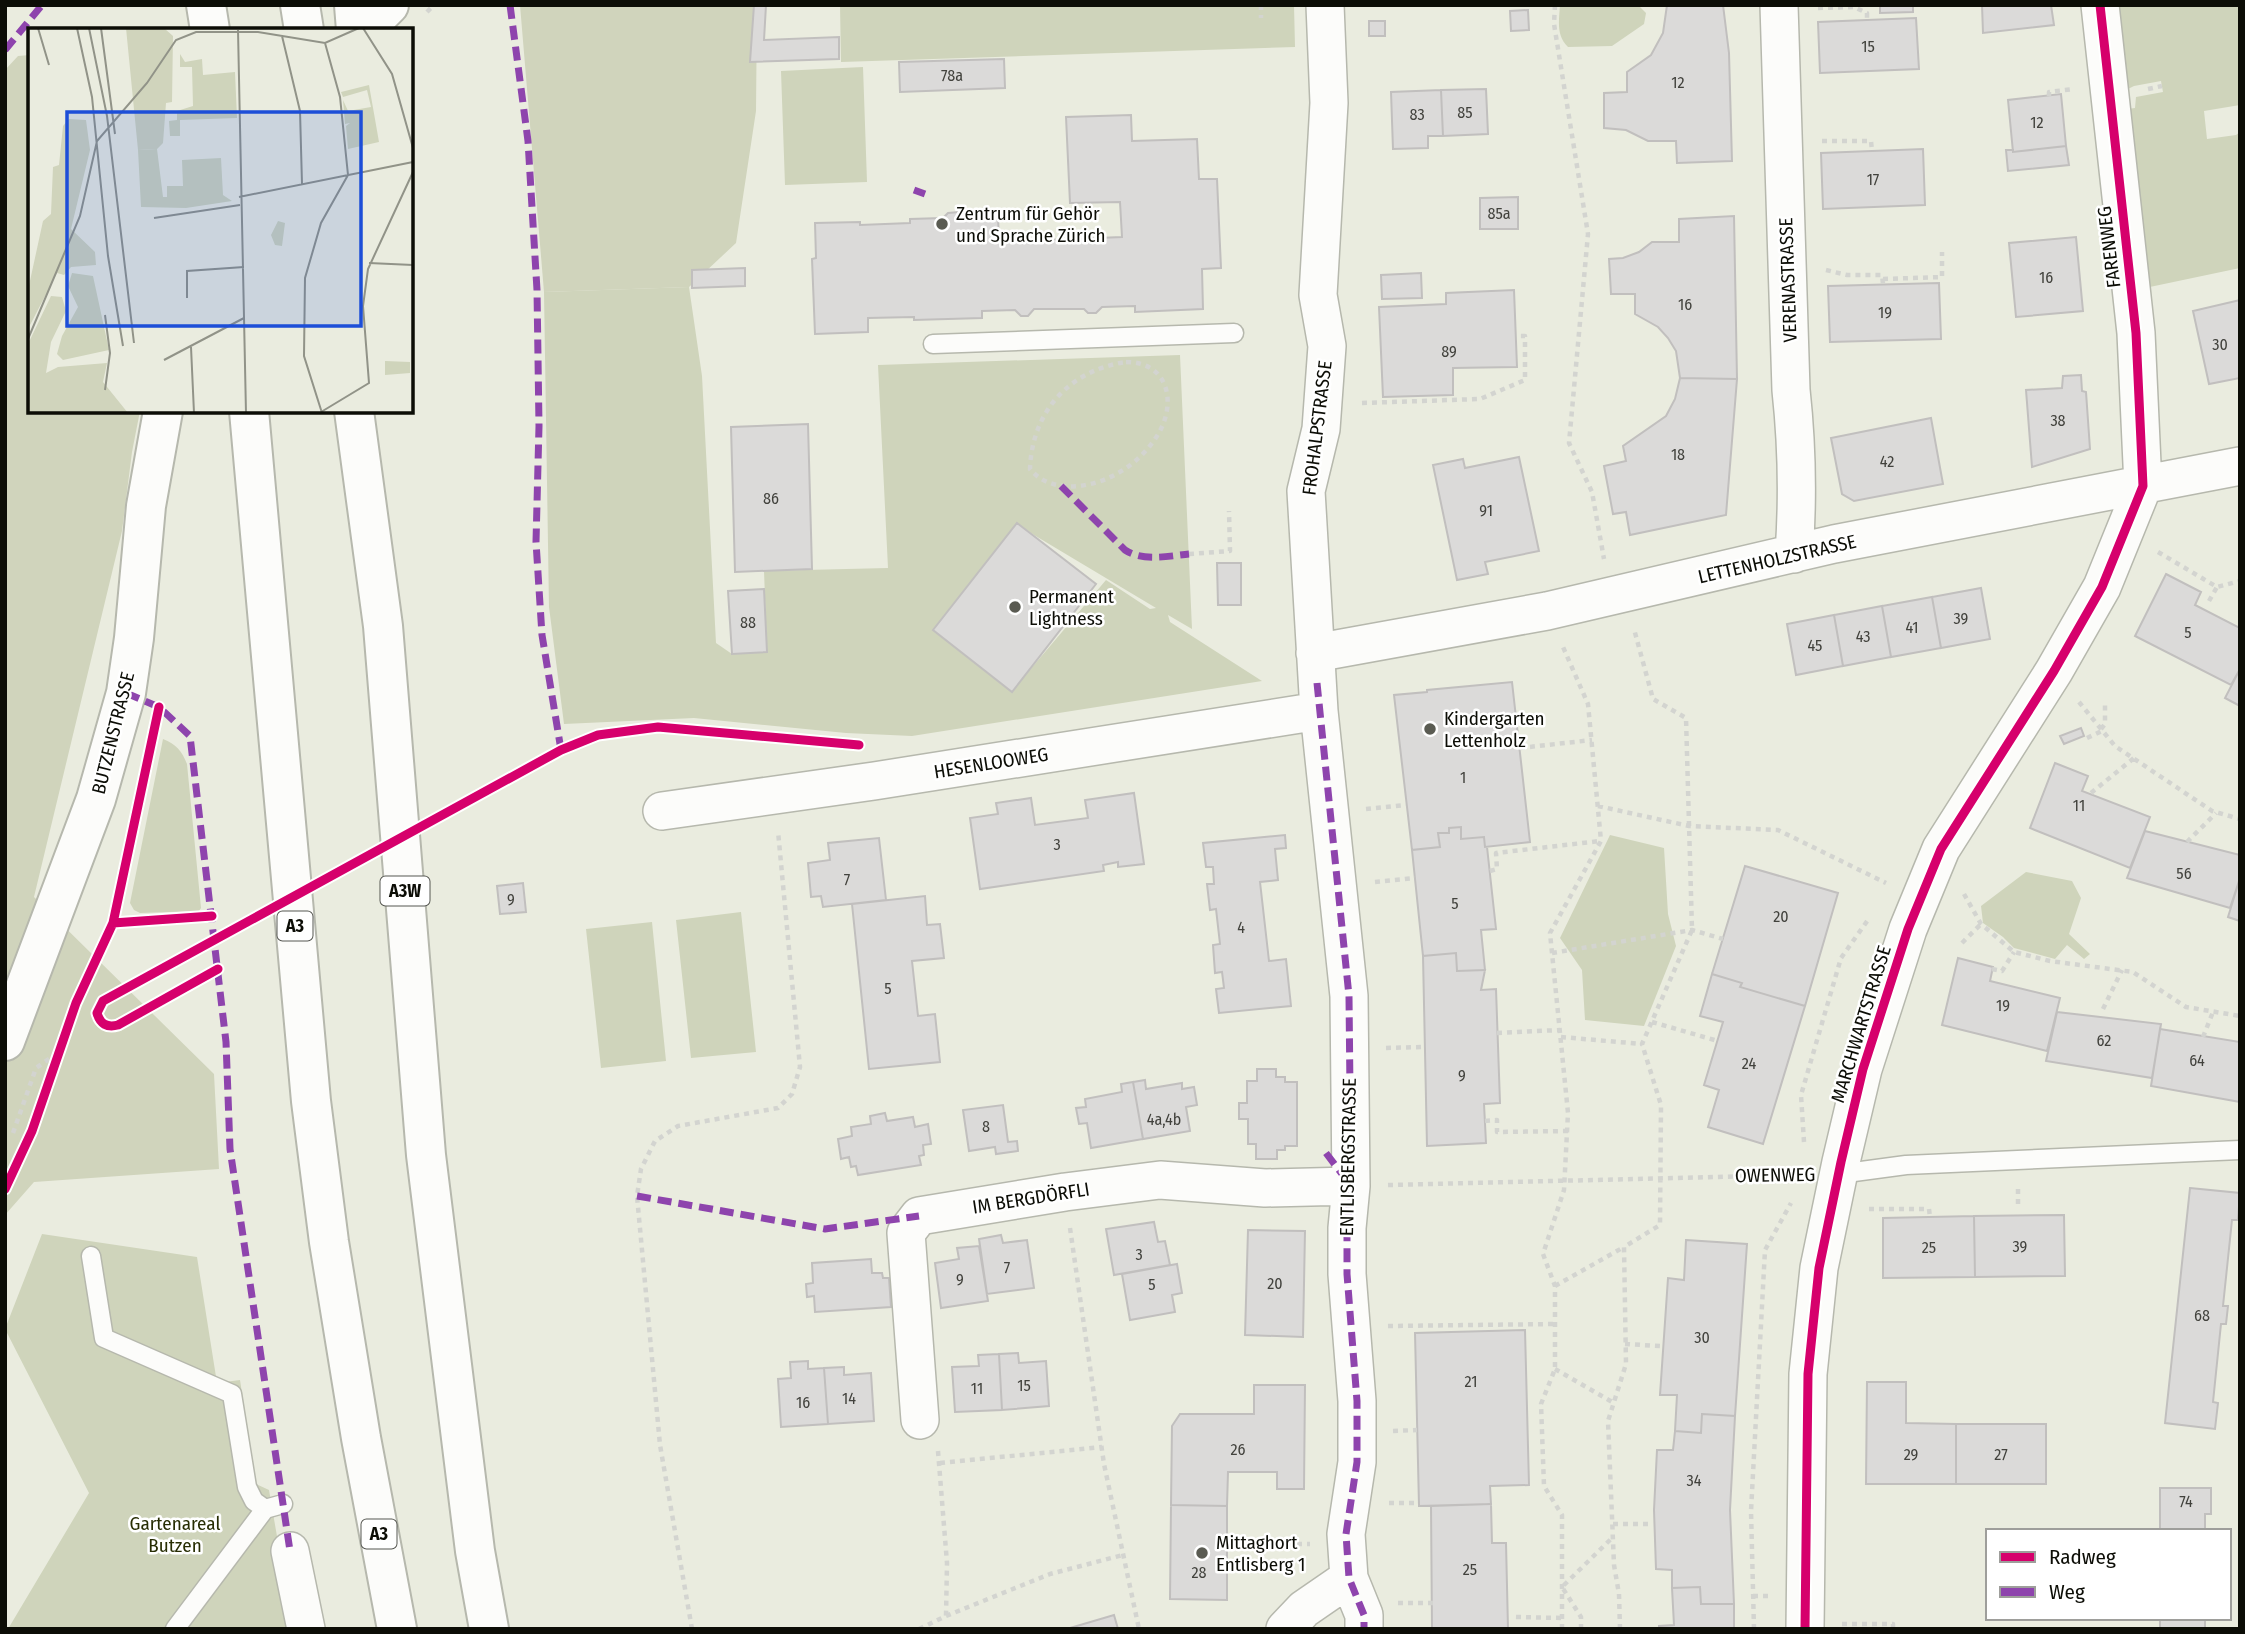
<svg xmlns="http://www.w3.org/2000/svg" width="2245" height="1634" font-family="'Fira Sans Condensed',sans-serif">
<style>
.green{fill:#cfd4bb;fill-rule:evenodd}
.forest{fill:#d0d4bc}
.building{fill:#dbdad9;stroke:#c1bfbe;stroke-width:2}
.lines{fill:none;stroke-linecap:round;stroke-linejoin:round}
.service-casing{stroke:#b6b8ad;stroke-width:21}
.minor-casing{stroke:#b6b8ad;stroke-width:40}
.secondary-casing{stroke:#b6b8ad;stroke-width:42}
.motorway-casing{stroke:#b6b8ad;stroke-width:42}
.path{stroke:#d3d4d0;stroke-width:4.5;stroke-dasharray:5 5;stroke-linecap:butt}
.service{stroke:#fcfcfa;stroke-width:18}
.minor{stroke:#fcfcfa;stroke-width:37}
.secondary{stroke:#fcfcfa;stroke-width:38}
.motorway{stroke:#fcfcfa;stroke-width:38}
.quiet{stroke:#8e44ad;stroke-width:7;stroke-dasharray:14 7;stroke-linecap:butt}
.cycleway-casing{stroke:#fff;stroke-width:13}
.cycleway{stroke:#d6006c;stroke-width:9}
.poi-dot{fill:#5a5b52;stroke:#fff;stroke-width:2.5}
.labels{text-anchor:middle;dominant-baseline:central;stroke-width:5;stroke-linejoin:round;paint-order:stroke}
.number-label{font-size:16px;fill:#42423d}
.shield{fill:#fff;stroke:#555651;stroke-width:2}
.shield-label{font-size:18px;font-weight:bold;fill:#0c0d06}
.poi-label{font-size:19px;fill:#0c0d06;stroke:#fff;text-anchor:start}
.street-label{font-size:19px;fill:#0c0d06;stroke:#fff}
.park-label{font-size:19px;fill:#272d03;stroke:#fff}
.inset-road{fill:none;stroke:#919388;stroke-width:2}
.view{fill:#1d4ed8;fill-opacity:0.15;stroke:#1d4ed8;stroke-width:3.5}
.inset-edge{fill:none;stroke:#0c0d06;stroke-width:3.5}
</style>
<rect width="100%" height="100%" fill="#eaecdf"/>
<path class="green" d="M840 5H1294L1295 47 841 62Z
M1560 5H1638L1646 13 1644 24 1612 46 1568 47C1556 35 1559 21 1560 5Z
M2116 5H2240V105L2204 111 2207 139 2236 135 2240 132V268L2145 288 2127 109 2135 108 2136 97 2163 92 2161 81 2134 86 2126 90Z
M863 67 867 182 785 185 781 71Z
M689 287 702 376 716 643 732 654 767 652 764 571 888 568 878 365 1180 355 1192 629 1168 615 1170 622 1262 681 912 736 846 733 694 718 564 724 549 607 544 292ZM1017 523 1034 535 1156 608 1150 609 1106 580 1012 691Z
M163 739C176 744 182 751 187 764L201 908 199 911 140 913 134 910 130 903Z
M1610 835 1664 848 1668 914 1676 946 1644 1026 1585 1020 1582 970 1560 938Z
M2026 872 2072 881 2081 898 2069 934 2090 954 2084 959 2067 945 2055 959 2014 948 2003 937 1983 923 1981 906Z
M741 912 756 1052 691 1058 676 920Z
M652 922 666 1061 601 1068 586 929Z
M42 1234 197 1257 217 1383 240 1380 256 1484 269 1490 293 1629H8L89 1493 5 1329Z"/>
<path class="forest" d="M520 5H757L756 111 736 243 689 287 544 292Z
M30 55V411H140L132 452 122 531 34 897 214 1074 219 1169 34 1182 5 1215V70L18 56Z"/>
<path class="building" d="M754 5H766L764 40 839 37V59L750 62Z
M1667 5H1723L1729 53 1732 161 1677 163 1676 141H1648L1626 130 1604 128V93L1627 92V72L1651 55 1663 33Z
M1880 5H1913V12L1880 13Z
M1982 5H2051L2054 25 1983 33Z
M1528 10 1529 30 1511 31 1510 11Z
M1916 18 1919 69 1820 73 1818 22Z
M1369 21H1385V36H1369Z
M1004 59 1005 88 900 92 899 62Z
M1486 89 1488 134 1443 136 1441 90Z
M1441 90 1443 136H1428V148L1393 149 1391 92Z
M2061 94 2066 146 2013 152 2008 100Z
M1131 115 1132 141 1197 139 1199 179H1217L1221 268 1202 269 1203 309 1135 312V306L1102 307 1096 313H1088L1084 309H1034L1028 316H1021L1015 310 982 311V318L914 320V317L868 318V332L815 334 812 259 816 258 815 223 860 222V225L910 223V219L943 218 948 213 959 212 965 217 998 216 999 242 1122 237 1120 202 1070 203 1066 117Z
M2066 146 2069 165 2008 171 2006 150H2013V152Z
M1923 149 1925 205 1823 209 1821 153Z
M1518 197V229H1480V198Z
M1734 216 1737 379 1680 378 1676 351 1668 338 1658 327 1635 314V294H1611L1609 259 1623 258 1639 252 1652 242H1679V219Z
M2076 237 2083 311 2016 317 2009 243Z
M745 268V286L692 288V270Z
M1421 273 1422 298 1382 299 1381 275Z
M1939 283 1941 339 1830 342 1828 286Z
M1514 290 1517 367 1453 368V395L1383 397 1379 307 1446 304V293Z
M2240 300V378L2209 384 2193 311Z
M2081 375 2082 391 2086 392 2090 449 2032 467 2026 390 2062 388 2063 376Z
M1680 378 1737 379 1726 515 1630 535 1626 512 1613 514 1604 466 1626 461 1623 446 1666 416 1675 399Z
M1931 418 1943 484 1854 501 1842 494 1831 438Z
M808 424 812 569 735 572 731 427Z
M1519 457 1539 551 1485 562 1488 574 1457 580 1433 465 1463 459 1465 468Z
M1017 523 1096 584 1012 692 933 630Z
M1217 563H1241V605H1218Z
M2166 574 2201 592 2195 605 2240 628V669L2231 685 2135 636Z
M1981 588 1990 639 1941 648 1932 597Z
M764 589 767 652 732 654 728 591Z
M1932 597 1941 648 1891 657 1882 606Z
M1882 606 1891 657 1843 666 1834 615Z
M1834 615 1843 666 1796 675 1787 624Z
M2240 669V706L2225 698Z
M1512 682 1530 842 1485 847 1484 837 1461 839V827L1449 828V833H1438L1440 847 1412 850 1394 695 1427 692V690Z
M2081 728 2084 736 2064 744 2060 736Z
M2055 763 2088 776 2082 791 2150 817 2130 868 2030 828Z
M1134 793 1144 864 1118 867V862L1103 865 1104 871 980 889 970 818 998 814 996 803 1031 798 1035 825 1088 818 1085 800Z
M1461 827V839L1484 837 1485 847H1487L1496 929 1481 930 1485 970 1457 971 1456 953 1423 956 1412 850 1440 847 1438 833H1449V828Z
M2145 831 2240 855V878L2230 908 2127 878Z
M1285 835 1286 848 1275 849 1278 880 1260 882 1269 961 1286 959 1291 1006 1219 1013 1216 989 1224 988 1222 972 1215 973 1213 945 1220 944 1216 909 1210 910 1207 884H1214L1213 867H1206L1203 843Z
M879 838 886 900 823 907 821 896 811 897 808 863 830 860 828 843Z
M1745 866 1838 893 1805 1006 1740 987 1742 983 1712 974Z
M2240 878V921L2228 917Z
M523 883 526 912 500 914 497 886Z
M925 896 927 925 940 924 944 958 912 961 918 1016 935 1014 940 1062 869 1069 852 904Z
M1456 953 1457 971 1485 970 1481 990 1496 989 1500 1103 1484 1104 1486 1143 1427 1146 1423 956Z
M1958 958 1993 967 1990 981 2060 998 2047 1051 1942 1025Z
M1712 974 1742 983 1740 987 1805 1006 1763 1144 1708 1127 1719 1090 1704 1085 1723 1022 1700 1016Z
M2057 1012 2161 1024 2152 1078 2046 1061Z
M2160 1029 2240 1042V1102L2151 1086Z
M1257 1069H1276V1077H1285V1082H1297V1146H1285V1150H1277V1159H1256V1144H1248V1119H1239V1103H1247V1081H1257Z
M1145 1080 1146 1089 1182 1083V1089L1194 1087 1197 1105 1186 1107 1190 1131 1143 1139 1133 1082Z
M1133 1082 1143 1139 1091 1148 1087 1123 1079 1124 1076 1108 1086 1107 1085 1099 1122 1092 1121 1084Z
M1003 1105 1008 1142 1017 1141 1018 1151 996 1154 995 1147 969 1151 963 1110Z
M885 1113 887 1121 913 1117 915 1127 928 1124 931 1144 923 1145 924 1155 919 1156 921 1165 858 1175 856 1166 851 1167 849 1157 841 1159 838 1139 852 1136 851 1127 871 1124 870 1116Z
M2190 1188 2240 1193 2238 1220H2232L2223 1306H2228L2226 1324H2221L2213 1402 2218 1403 2215 1429 2165 1423Z
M2064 1215 2065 1276 1975 1277 1974 1216Z
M1974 1216 1975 1277 1883 1278V1218Z
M1154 1222 1158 1242 1165 1241 1170 1265 1114 1275 1106 1229Z
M1248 1230 1305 1231 1303 1337 1245 1335Z
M1001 1235 1003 1243 1027 1240 1034 1288 987 1294 979 1239Z
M1686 1240 1747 1244 1735 1416 1702 1414 1701 1433 1675 1431 1677 1395H1660L1668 1278 1684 1280Z
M979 1246 988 1301 941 1308 935 1263 959 1259 957 1248Z
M871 1259 872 1273H882L883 1278H889L891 1307 815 1312 814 1296 807 1297 806 1284 813 1283 812 1263Z
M1177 1264 1182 1293 1172 1295 1175 1312 1130 1320 1122 1274Z
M1525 1330 1529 1485 1490 1486 1491 1504 1419 1506 1415 1333Z
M1018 1353 1019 1363 1046 1361 1049 1406 1002 1410 999 1354Z
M999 1354 1002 1410 955 1412 952 1367 979 1366 978 1355Z
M808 1361V1369L824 1368 828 1424 781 1427 778 1379 791 1378 790 1362Z
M844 1367V1375L871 1373 874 1421 828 1424 824 1368Z
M1867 1382H1906V1423L1956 1424V1484H1866Z
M1254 1385H1305L1304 1489H1277V1472H1228L1227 1506 1171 1505 1172 1426 1180 1414H1254Z
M1702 1414 1735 1416 1730 1510 1734 1604H1701L1700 1587 1672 1588V1570L1656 1569 1654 1510 1657 1450H1673L1675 1431 1701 1433Z
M1956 1424H2046V1484H1956Z
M2160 1488H2211V1514H2205V1531H2160Z
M1491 1504 1492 1543H1506L1508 1629H1432L1431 1506Z
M1171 1505 1227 1506V1600L1170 1599Z
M1700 1587 1701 1604H1734V1629H1659V1626L1674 1625 1672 1588Z
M1114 1615 1118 1629 1070 1628Z
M2160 1618H2210L2205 1620V1629H2160Z"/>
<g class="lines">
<g class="service-casing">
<path id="service" d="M933 344 1234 333
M1839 1174 1906 1165 2240 1150
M91 1256 104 1338 232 1394 247 1487 254 1501 265 1509
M175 1629 265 1509 283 1504"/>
</g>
<g class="minor-casing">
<path id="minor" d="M1325 5 1329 103 1318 295 1327 346 1321 429 1306 491 1319 711 1349 996 1351 1186 1347 1228V1274L1357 1401V1462L1346 1534 1349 1578 1364 1615V1629
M1779 5 1791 390C1797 445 1798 499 1794 554
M1315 653 1547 611 1834 544 2240 466
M662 811 874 781 1319 711
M920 1420 906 1233 919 1216 1065 1192 1160 1180 1265 1188 1351 1186
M290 1551 306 1629
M1285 1629 1304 1609 1349 1578
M1805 1629 1808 1374 1819 1268 1841 1162 1863 1069 1908 929 1941 849 2054 671 2102 587 2143 486 2136 333 2100 5"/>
</g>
<g class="secondary-casing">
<path id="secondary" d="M364 30 389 5
M5 1041 96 799 126 693 134 638 146 506 163 411"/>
</g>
<g class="motorway-casing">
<path id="motorway" d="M206 5 210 30
M300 5 304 30
M354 5 356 30
M249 411 311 1101 329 1242 361 1438 397 1629
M354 411 383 626 426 1155 475 1551 489 1629"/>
</g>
<path class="path" d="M1261 5V18
M1555 5 1554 24 1588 234 1569 443 1592 492 1604 559
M1818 8 1854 7 1867 13V20
M427 12 434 5
M2148 89 2162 86
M2049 96V92L2073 89
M1822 141H1871L1872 151
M1826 270 1847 275H1882L1883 284
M1883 279 1942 277V252
M1126 362C1170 362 1177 405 1157 436 1140 463 1110 483 1078 486 1060 488 1041 483 1030 469 1032 411 1070 370 1126 362Z
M1362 403 1480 399 1525 380V336H1516
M2158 552 2217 587 2240 581
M1189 554 1230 551 1229 511
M2209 601 2217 587
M2079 702 2115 746 2212 811 2240 819
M2101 729 2105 724V705
M2087 738 2102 731
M1520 748 1592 740
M2091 793 2134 758
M1598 806 1689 826 1778 830 1886 883
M1366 809 1406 805
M2187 842 2216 813
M1490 871 1497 869 1496 853 1600 841
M1375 882 1415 878
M1964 894 1981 924 2014 952 2050 961 2133 972 2186 1007 2240 1016
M1962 943 1981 924
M1552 953 1692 930 1723 939
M1992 969 2002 971 2014 952
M2103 1009 2122 970
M1652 1022 1718 1041
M1497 1033 1560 1030
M1561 1037 1642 1044
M2203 1037 2213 1012
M1386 1048 1425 1047
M1485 1121 1497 1120V1132L1568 1131
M13 1133 36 1068 59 1052
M1804 1142 1801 1095 1841 958 1870 917
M1388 1185 1799 1175
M2018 1189V1207
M1869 1209H1929L1930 1217
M1070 1228 1104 1464 1139 1629
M1555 1286 1624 1247
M1388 1326 1555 1324
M1625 1344 1660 1346
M1555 1369 1614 1403
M1393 1431 1417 1430
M938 1451 947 1563 946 1616
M940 1463 1102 1447
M1389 1503H1419
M1613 1524H1652
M1227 1544H1310
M1753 1596H1769
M1398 1603H1433
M1516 1617 1562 1618
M1842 1624H1893V1629
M692 1629 660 1445 637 1196 641 1169 655 1141 678 1126 778 1108 792 1094 800 1067 778 831
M919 1629 946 1616 1050 1574 1123 1555
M1562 1629V1515L1544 1486 1541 1404 1555 1369V1286L1543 1254 1564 1190 1568 1113 1550 933 1601 841 1588 704 1563 647
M1581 1629V1617L1562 1587 1612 1538
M1620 1629 1619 1594 1614 1565 1608 1421 1626 1364 1624 1247 1660 1225 1661 1105 1642 1044 1692 930 1686 718 1653 699 1634 629
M1754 1629 1751 1511 1765 1250 1791 1203"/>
<use href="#service" class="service"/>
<use href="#minor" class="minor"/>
<use href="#secondary" class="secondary"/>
<use href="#motorway" class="motorway"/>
<path class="quiet" d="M510 5 528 141 537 290 539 426 536 542 542 635 561 750
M5 50 42 5
M914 190 925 194
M1061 486 1125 550C1143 562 1168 556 1189 554
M1317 683 1349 996 1351 1186 1347 1228V1274L1357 1401V1462L1346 1534 1349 1578 1364 1615V1629
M126 693 159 707 190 736 226 1042 230 1149 290 1551
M1326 1153 1351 1186
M637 1196 825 1229 919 1216"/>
<g class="cycleway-casing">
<path id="cycleway" d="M113 923 212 916
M218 969 118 1025C107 1028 100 1024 97 1013L103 1001 561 750 598 735 658 727 859 745
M5 1189 32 1131 76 1003 113 923 159 707
M1805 1629 1808 1374 1819 1268 1841 1162 1863 1069 1908 929 1941 849 2054 671 2102 587 2143 486 2136 333 2100 5"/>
</g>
<use href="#cycleway" class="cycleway"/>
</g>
<g class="poi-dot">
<circle cx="942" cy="224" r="7"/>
<circle cx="1015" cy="607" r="7"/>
<circle cx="1430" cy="729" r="7"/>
<circle cx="1202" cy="1553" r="7"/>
</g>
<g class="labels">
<g class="number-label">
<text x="1868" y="46">15</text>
<text x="952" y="75">78a</text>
<text x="1678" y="82">12</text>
<text x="1465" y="112">85</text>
<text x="1417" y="114">83</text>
<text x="2037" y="122">12</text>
<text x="1873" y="179">17</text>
<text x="1499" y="213">85a</text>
<text x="2046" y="277">16</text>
<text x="1685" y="304">16</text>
<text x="1885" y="312">19</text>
<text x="2220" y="344">30</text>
<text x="1449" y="351">89</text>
<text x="2058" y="420">38</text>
<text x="1678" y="454">18</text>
<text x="1887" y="461">42</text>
<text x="771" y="498">86</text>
<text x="1486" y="510">91</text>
<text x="1961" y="618">39</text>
<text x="748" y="622">88</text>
<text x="1912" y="627">41</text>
<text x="2188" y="632">5</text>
<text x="1863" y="636">43</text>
<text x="1815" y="645">45</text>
<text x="1463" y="777">1</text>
<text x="2079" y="805">11</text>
<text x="1057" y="844">3</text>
<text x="2184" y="873">56</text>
<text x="847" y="879">7</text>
<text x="511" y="899">9</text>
<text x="1455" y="903">5</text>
<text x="1781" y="916">20</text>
<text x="1241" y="927">4</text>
<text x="888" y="988">5</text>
<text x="2003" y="1005">19</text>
<text x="2104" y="1040">62</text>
<text x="2197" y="1060">64</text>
<text x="1749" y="1063">24</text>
<text x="1462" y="1075">9</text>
<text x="1164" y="1119">4a,4b</text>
<text x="986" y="1126">8</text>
<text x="2020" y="1246">39</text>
<text x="1929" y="1247">25</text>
<text x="1139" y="1254">3</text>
<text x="1007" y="1267">7</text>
<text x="960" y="1279">9</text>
<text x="1275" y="1283">20</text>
<text x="1152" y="1284">5</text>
<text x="2202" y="1315">68</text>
<text x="1702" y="1337">30</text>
<text x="1471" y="1381">21</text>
<text x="1024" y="1385">15</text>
<text x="977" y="1388">11</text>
<text x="849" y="1398">14</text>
<text x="803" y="1402">16</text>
<text x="1238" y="1449">26</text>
<text x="1911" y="1454">29</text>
<text x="2001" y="1454">27</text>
<text x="1694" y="1480">34</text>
<text x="2186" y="1501">74</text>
<text x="1470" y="1569">25</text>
<text x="1199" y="1572">28</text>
</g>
<g class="shield">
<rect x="380.5" y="876.5" width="49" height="29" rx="5"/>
<rect x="277.5" y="911.5" width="35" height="29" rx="5"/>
<rect x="361.5" y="1519.5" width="35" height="29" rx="5"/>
</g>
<g class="shield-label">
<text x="405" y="891">A3W</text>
<text x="295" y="926">A3</text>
<text x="379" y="1534">A3</text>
</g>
<g class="poi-label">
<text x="956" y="213">Zentrum für Gehör<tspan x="956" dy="22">und Sprache Zürich</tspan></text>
<text x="1029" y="596">Permanent<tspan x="1029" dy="22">Lightness</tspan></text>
<text x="1444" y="718">Kindergarten<tspan x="1444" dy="22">Lettenholz</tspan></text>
<text x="1216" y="1542">Mittaghort<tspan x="1216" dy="22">Entlisberg 1</tspan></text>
</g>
<g class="street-label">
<text transform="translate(2109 247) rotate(-97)">FARENWEG</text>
<text transform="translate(1788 280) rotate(-92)">VERENASTRASSE</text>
<text transform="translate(1317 428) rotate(-83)">FROHALPSTRASSE</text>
<text transform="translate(1777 559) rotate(-13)">LETTENHOLZSTRASSE</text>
<text transform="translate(113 733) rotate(-76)">BUTZENSTRASSE</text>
<text transform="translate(991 763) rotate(-9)">HESENLOOWEG</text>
<text transform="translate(1861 1024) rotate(-73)">MARCHWARTSTRASSE</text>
<text transform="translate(1348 1157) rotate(-89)">ENTLISBERGSTRASSE</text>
<text transform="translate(1775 1175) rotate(-1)">OWENWEG</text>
<text transform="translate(1031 1198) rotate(-9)">IM BERGDÖRFLI</text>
</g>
<g class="park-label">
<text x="175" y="1523">Gartenareal<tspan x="175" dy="22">Butzen</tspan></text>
</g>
</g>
<g transform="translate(28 28)">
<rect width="385" height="385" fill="#eaecdf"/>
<path d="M152 26 157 34 174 31 175 47 207 44 209 90 152 92V108H142L141 93 149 92V83L165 78 164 39H152ZM341 57 351 114 320 121 318 98 322 95 317 96 315 72 320 83 343 79 339 62 315 69 313 64ZM129 121 135 169H139V158H155L154 132 193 130 195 167 204 173 158 180 113 179 110 122ZM250 193 257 195 254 218 247 217 243 207ZM44 245 65 248 81 322 35 332 29 326 34 308 50 279 40 258ZM357 333 382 334V345L357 347Z" fill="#cfd4bb"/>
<path d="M98 0 137 1 145 8 144 74 138 75 135 115 129 121 110 122ZM41 91 58 92 62 122 43 201 67 224 68 237 43 239 36 247 29 245 0 301V262L15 193 23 186 25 139 31 137 35 98ZM23 268 34 269 38 283 23 314 18 345 30 339 79 335 75 354 100 385H0V316Z" fill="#d0d4bc"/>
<path class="inset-road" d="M10 0 21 37M49 0 64 69 80 228 95 318M61 0 79 88 106 315M73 0 87 106M335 0 364 46 385 120M210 2 218 385M254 8 272 83 274 156M211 169 385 134M126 190 212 177M341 235 385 237M159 270V243L216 239M77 287 82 325 77 362M0 311 52 188 69 113 119 55 148 12 168 4H230L297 15 331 0M163 319 166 385M136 332 216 290M293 384 341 355 335 278 340 241 385 144M294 385 276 328 277 250 293 195 320 147 312 69 297 15"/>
<path class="view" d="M39 84H333V298H39Z"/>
<rect width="385" height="385" class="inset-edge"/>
</g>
<rect width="2245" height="1634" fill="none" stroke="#0c0d06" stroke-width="14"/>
<rect x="1986" y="1529" width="245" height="91" fill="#ffffff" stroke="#9e9e9b" stroke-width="2"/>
<rect x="2000" y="1552" width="35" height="10" fill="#d6006c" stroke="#9e9e9b" stroke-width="2"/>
<text x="2049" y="1564" font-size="21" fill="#0c0d06">Radweg</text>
<rect x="2000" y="1587" width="35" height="10" fill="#8e44ad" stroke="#9e9e9b" stroke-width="2"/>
<text x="2049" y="1599" font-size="21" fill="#0c0d06">Weg</text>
</svg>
